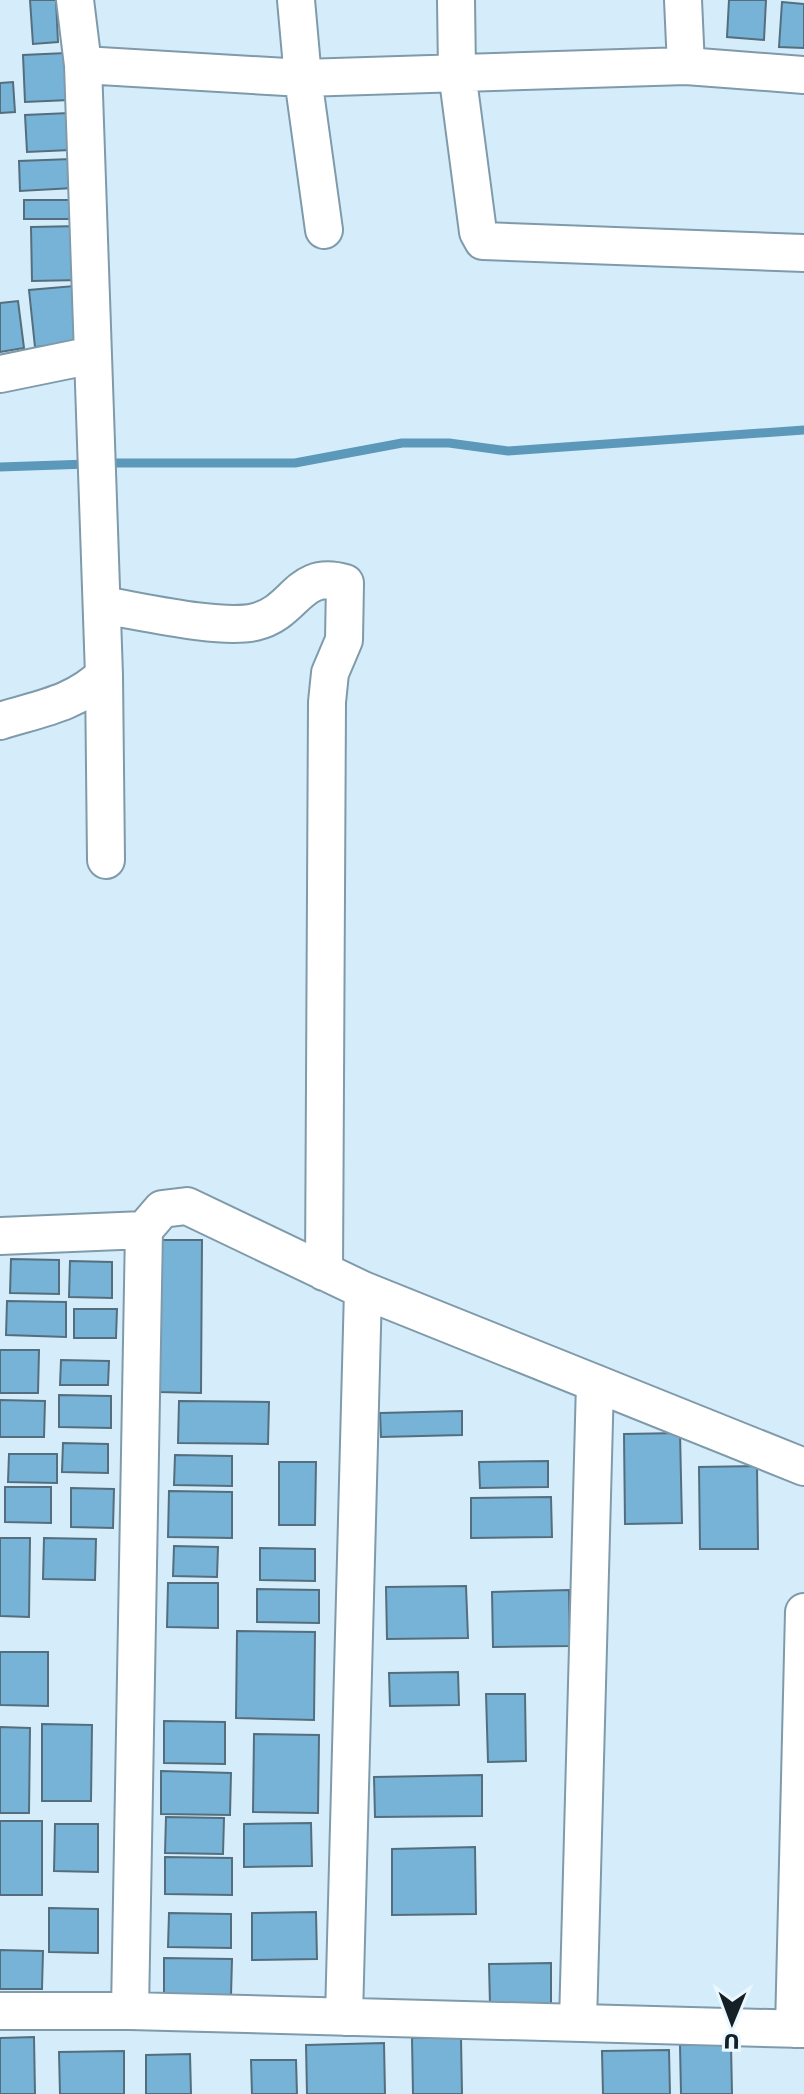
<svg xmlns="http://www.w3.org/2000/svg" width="804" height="2094" font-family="'Work Sans',sans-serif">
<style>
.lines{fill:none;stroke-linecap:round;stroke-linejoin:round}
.stream{stroke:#5c98ba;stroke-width:9}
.building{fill:#77b3d6;stroke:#546e7e;stroke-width:2}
.street-casing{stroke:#7f9aaa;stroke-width:40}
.street{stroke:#fff;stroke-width:36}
</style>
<rect width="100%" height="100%" fill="#d5edfb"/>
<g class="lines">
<path class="stream" d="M103 463H295L402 443H449L508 451 804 430
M0 467 88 464"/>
</g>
<path class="building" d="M30 0H56L58 42 33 44Z
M729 0H766L764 40 727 37Z
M782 2 804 4V48L779 47Z
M66 53 69 100 25 102 23 55Z
M13 82 15 112 0 113V83Z
M69 113 70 150 27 152 25 115Z
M71 159 73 188 20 191 19 161Z
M24 200H71V219H24Z
M80 226 81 280 32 281 31 227Z
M74 286 79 343 35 347 29 290Z
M18 301 24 348 0 352V303Z
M161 1240H202L201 1393 159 1392Z
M11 1259 59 1260V1294L10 1293Z
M70 1261 112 1262V1298L69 1297Z
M7 1301 66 1302V1337L6 1335Z
M74 1309H117L116 1338H74Z
M0 1350H39L38 1393H0Z
M61 1360 109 1361 108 1385H60Z
M59 1395 111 1396V1428L59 1427Z
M0 1400 45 1401 44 1437H0Z
M179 1401 269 1402 268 1444 178 1443Z
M462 1411V1435L381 1437 380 1413Z
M680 1433 682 1523 625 1524 624 1434Z
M63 1443 108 1444V1473L62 1472Z
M9 1454H57V1483L8 1482Z
M175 1455 232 1456V1486L174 1485Z
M548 1461V1487L480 1488 479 1462Z
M279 1462H316L315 1525H279Z
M757 1466 758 1549H700L699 1467Z
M5 1487H51V1523L5 1522Z
M71 1488 114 1489 113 1528 71 1527Z
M169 1491 232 1492V1538L168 1537Z
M551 1497 552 1537 471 1538V1498Z
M0 1538H30L29 1617 0 1616Z
M44 1538 96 1539 95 1580 43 1579Z
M174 1546 218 1547 217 1577 173 1576Z
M260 1548 315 1549V1581L260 1580Z
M168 1583H218V1628L167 1627Z
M466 1586 468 1638 387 1639 386 1587Z
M257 1589 319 1590V1623L257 1622Z
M569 1590 570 1646 493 1647 492 1592Z
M237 1631 315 1632 314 1720 236 1718Z
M0 1652H48V1706L0 1705Z
M458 1672 459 1705 390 1706 389 1673Z
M486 1694H525L526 1761 488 1762Z
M164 1721 225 1722V1764L164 1763Z
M42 1724 92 1725 91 1801H42Z
M0 1727 30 1728 29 1813H0Z
M254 1734 319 1735 318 1813 253 1812Z
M161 1771 231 1773 230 1815 161 1814Z
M482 1775V1816L375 1817 374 1777Z
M166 1817 224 1818 223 1854 165 1853Z
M0 1821H42V1895H0Z
M311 1823 312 1866 244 1867V1824Z
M55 1824H98V1872L54 1871Z
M475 1847 476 1914 392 1915V1849Z
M165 1857 232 1858V1895L165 1894Z
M49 1908 98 1909V1953L49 1952Z
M316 1912 317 1959 252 1960V1913Z
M169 1913 231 1914V1948L168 1947Z
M0 1950 43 1951 42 1989H0Z
M164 1958 232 1959 231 1996 164 1995Z
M551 1963V2004L490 2005 489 1964Z
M34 2037 35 2094H0V2038Z
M461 2037 462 2094H413L412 2038Z
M384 2043 385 2094H307L306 2045Z
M731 2044 732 2094H681L680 2045Z
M669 2050 670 2094H603L602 2051Z
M124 2051V2094H60L59 2052Z
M190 2054 191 2094H146V2055Z
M251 2060H296L297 2094H252Z"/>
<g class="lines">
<g class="street-casing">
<path id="street" d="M75 0 83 65 104 675 106 860
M296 0 303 78 324 230
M456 0 457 72 478 232 483 241 804 253
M683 0 686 66 804 75
M83 65 303 78 686 66
M0 374 93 355
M102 605C140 611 220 630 255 622 297 612 297 569 345 583L344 640 330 673 327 702 324 1272
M0 721C38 709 75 704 104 675
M0 1236 144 1230 162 1209 187 1206 363 1290 804 1467
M0 2011H130L804 2029
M130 2011 144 1230
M344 2017 363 1290
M578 2023 595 1383
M794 2029 804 1612"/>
</g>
<use href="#street" class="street"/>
</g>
<g transform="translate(732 2022) rotate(181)" stroke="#ecf8ff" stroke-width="6" paint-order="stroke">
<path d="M0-6L14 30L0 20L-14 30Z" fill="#151f26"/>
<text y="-12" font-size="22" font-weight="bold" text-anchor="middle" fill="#151f26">U</text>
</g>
</svg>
